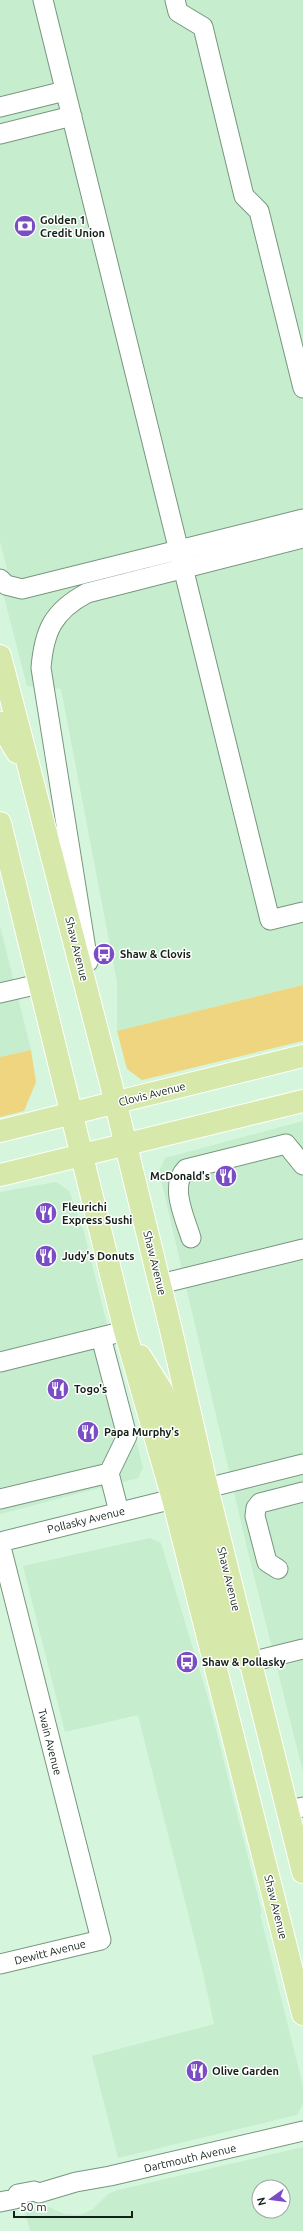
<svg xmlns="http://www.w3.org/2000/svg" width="303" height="2231" font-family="Ubuntu,sans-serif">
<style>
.built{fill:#c5edce;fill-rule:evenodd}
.green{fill:#efd57f}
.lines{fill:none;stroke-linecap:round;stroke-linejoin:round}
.minor-casing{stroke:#78967e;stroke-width:21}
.major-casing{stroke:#fff;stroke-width:24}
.minor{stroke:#fff;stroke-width:19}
.major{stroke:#d6e8aa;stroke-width:22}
.labels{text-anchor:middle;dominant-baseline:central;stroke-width:3;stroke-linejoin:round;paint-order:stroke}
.poi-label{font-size:11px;font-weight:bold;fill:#152218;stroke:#fff;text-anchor:start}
.street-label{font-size:11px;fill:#152218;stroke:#fff}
</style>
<rect width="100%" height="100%" fill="#d5f6dc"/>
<path class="built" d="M0 0H303V985L117 1031V982L61 689 27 686 3 593 7 569 0 542Z
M0 926 31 1050 0 1057Z
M303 1121V1772L248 1552 159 1171 165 1158Z
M56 1182 69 1191 84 1232 143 1468 138 1478 0 1514V1192Z
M150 1538 161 1543 208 1698 262 1913 260 1914 303 2086V2104L297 2115 118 2158 92 2056 214 2024 203 1973 138 1715 65 1732 23 1566Z
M303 2147V2231H30L25 2213 49 2207 64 2214 80 2215 93 2209 108 2194 118 2190ZM259 2187H283V2211H259Z"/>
<path class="green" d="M303 985V1041L142 1080 127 1069 117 1031Z
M31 1050 36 1082 24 1111 0 1117V1057Z"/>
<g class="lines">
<g class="minor-casing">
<path id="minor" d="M43 0 270 920 303 912
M175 0 178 12 203 27 244 196 259 211 303 388
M0 107 65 91
M0 134 72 116
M0 579 6 585 22 589 303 519
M88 962 41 668C44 631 53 611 87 593L303 538
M0 993 39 984
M191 1238C185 1218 169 1186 186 1169L286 1144 303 1165
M160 1284 303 1249
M101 1337 127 1436 109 1473 119 1512
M0 1362 125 1331
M207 1488 303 1464
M0 1499 109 1473
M0 1542 173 1499
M0 1543 101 1940 0 1964
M278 1569 267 1562 255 1516 256 1508 260 1503 303 1492
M250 1662 303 1649
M287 1810 303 1807
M0 2202 15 2199 18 2194 34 2191 39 2193 76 2182 110 2176 303 2131"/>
</g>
<g class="major-casing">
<path id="major" d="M0 656 111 1084 171 1330 207 1488 303 1872
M0 723 17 752
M0 823 125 1331 173 1499 303 2014
M0 1131 303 1056
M0 1175 303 1101
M140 1356 162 1391 187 1479 192 1486 207 1488
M173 1499 186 1498 194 1504 230 1650 250 1662"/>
</g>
<use href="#minor" class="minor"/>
<use href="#major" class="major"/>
</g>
<defs>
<g id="bank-disc" transform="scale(1.15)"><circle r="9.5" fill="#7b4dc5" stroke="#fff"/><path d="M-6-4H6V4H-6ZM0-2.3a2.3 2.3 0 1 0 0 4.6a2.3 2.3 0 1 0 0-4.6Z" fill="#fff"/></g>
<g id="bus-disc" transform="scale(1.15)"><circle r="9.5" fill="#7b4dc5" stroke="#fff"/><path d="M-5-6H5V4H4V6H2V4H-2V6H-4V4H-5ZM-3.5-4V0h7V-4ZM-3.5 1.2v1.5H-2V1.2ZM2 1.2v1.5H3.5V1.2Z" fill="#fff"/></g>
<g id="restaurant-disc" transform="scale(1.15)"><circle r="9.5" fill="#7b4dc5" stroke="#fff"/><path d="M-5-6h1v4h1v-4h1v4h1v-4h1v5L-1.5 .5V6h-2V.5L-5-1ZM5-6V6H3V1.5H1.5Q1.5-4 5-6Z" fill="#fff"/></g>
</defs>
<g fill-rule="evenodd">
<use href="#bank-disc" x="25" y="226"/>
<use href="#bus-disc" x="104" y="954"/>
<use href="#restaurant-disc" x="226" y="1176"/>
<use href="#restaurant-disc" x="46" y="1213"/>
<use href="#restaurant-disc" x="46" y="1256"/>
<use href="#restaurant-disc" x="58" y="1389"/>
<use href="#restaurant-disc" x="88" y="1432"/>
<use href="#bus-disc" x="187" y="1662"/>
<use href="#restaurant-disc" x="197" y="2071"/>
</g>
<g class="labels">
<g class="poi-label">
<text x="40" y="220">Golden 1<tspan x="40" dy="13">Credit Union</tspan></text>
<text x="120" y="954">Shaw &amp; Clovis</text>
<text x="210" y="1176" text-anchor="end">McDonald's</text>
<text x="62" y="1207">Fleurichi<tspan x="62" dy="13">Express Sushi</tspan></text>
<text x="62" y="1256">Judy's Donuts</text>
<text x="74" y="1389">Togo's</text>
<text x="104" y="1432">Papa Murphy's</text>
<text x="202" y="1662">Shaw &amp; Pollasky</text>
<text x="212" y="2071">Olive Garden</text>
</g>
<g class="street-label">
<text transform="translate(77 949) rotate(76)">Shaw Avenue</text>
<text transform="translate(152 1094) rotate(-14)">Clovis Avenue</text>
<text transform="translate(155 1263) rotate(76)">Shaw Avenue</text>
<text transform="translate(86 1520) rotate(-14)">Pollasky Avenue</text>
<text transform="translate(229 1579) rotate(76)">Shaw Avenue</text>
<text transform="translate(50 1742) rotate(76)">Twain Avenue</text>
<text transform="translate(276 1907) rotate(76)">Shaw Avenue</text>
<text transform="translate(50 1952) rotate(-14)">Dewitt Avenue</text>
<text transform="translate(190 2158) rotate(-13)">Dartmouth Avenue</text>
</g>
</g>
<g transform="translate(271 2199) rotate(256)"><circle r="19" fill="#ffffff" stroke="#a1a7a3"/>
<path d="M0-3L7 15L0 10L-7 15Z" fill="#7b4dc5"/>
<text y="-6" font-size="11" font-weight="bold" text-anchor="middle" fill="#152218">N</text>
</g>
<path d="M14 2211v6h118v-6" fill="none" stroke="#152218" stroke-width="2"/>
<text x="20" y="2211" font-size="12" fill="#152218" stroke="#ffffff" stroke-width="3" paint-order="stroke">50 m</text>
</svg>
